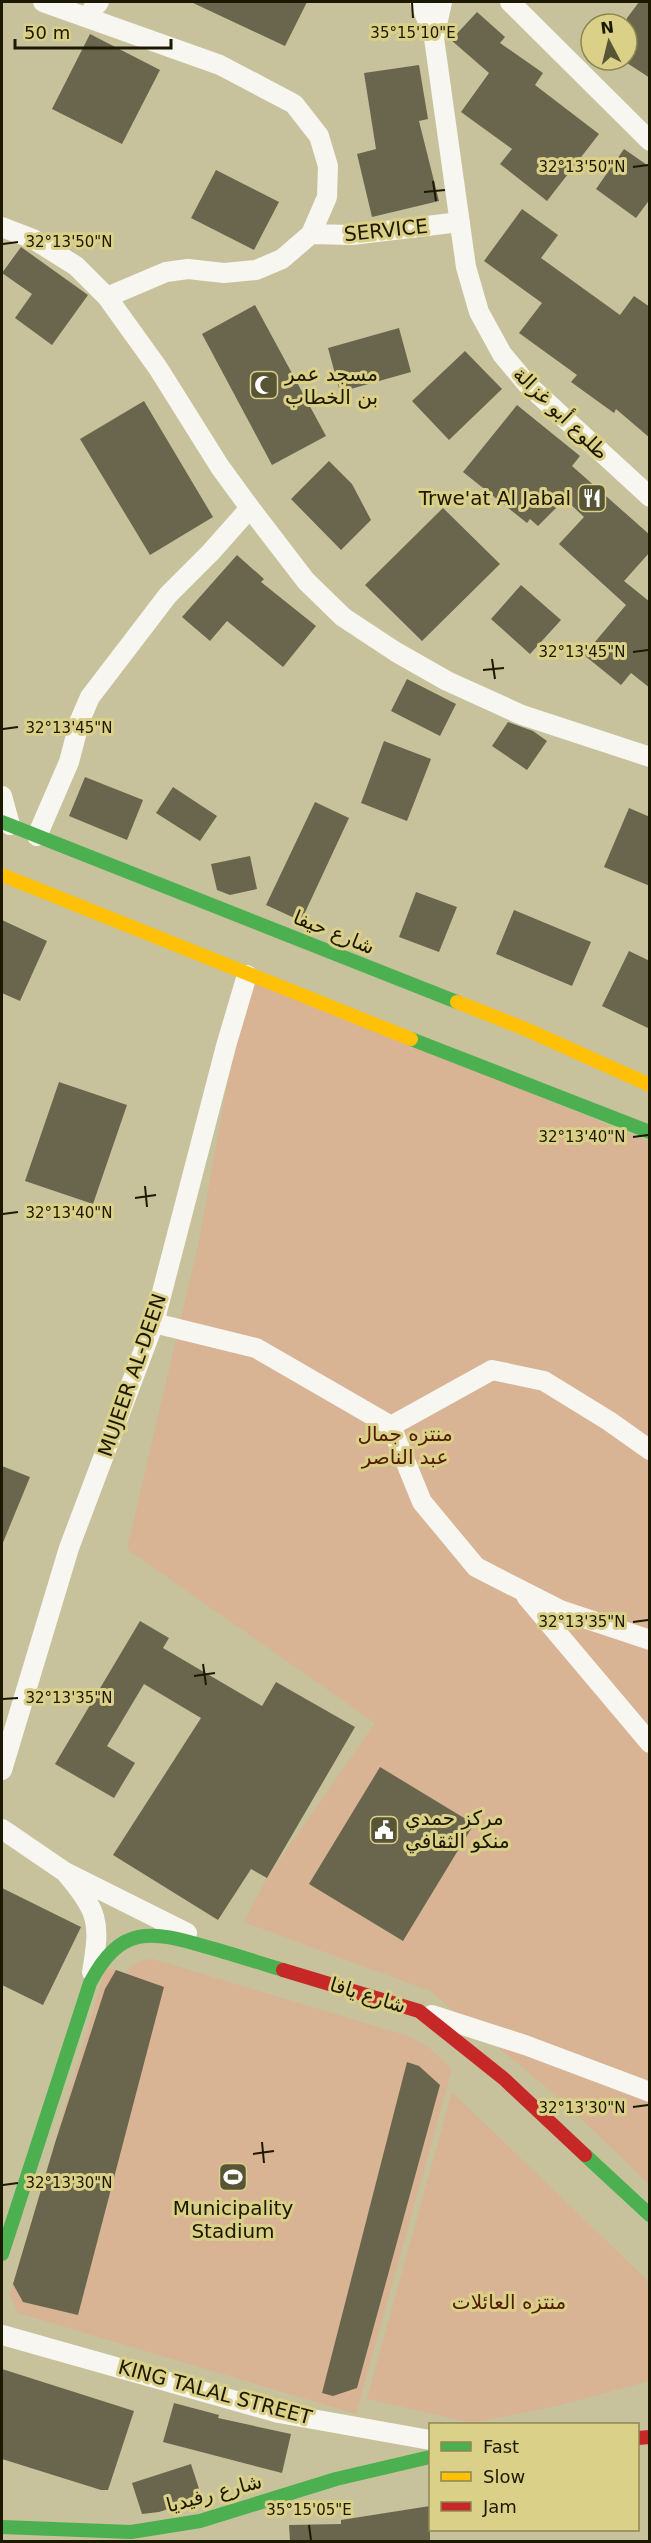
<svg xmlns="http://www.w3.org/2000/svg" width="651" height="2543" font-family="'DejaVu Sans','Noto Sans Arabic',sans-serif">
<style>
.green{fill:#d8b394}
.building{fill:#69664d}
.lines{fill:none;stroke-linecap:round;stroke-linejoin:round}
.street{stroke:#f7f6f0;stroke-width:20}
.fast{stroke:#4caf50;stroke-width:14}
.slow{stroke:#ffc107;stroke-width:14}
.jam{stroke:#c62828;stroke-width:14}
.ticks{fill:none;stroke:#1d1800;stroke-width:2}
.labels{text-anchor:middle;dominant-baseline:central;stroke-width:6;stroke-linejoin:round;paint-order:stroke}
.street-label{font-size:20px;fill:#1d1800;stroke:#dad088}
.poi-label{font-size:20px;fill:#1d1800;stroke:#dad088;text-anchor:start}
.park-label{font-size:20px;fill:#531a01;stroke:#dad088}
.ticks-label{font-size:15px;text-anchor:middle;fill:#1d1800;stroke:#dad088;stroke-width:6;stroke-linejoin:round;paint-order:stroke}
</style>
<rect width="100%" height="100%" fill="#c7c29b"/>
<path class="green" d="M247 975 649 1142V2184L564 2102 430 1991 244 1922 267 1878 375 1723 127 1549 198 1246Z
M153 1959 408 2036 428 2047 452 2069 356 2414 18 2313 10 2294 106 1967 126 1973C134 1962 140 1960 153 1959Z
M452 2092 649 2282V2381L557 2406 472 2423 367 2399Z"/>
<path class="building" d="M191 2H307L285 46Z
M639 2H650V78L627 63V18Z
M477 12 505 37 500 43 543 73 535 85 599 134 547 201 500 164 512 149 461 112 489 73 451 40Z
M90 34 160 70 122 144 52 109Z
M419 65 428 119 419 121 439 201 372 217 357 154 376 149 364 73Z
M624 149 650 167V199L636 218 596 189Z
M216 170 279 202 254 250 191 218Z
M522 209 558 235 541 258 620 315 634 296 650 307V438L616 409 614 413 571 382 577 375 519 333 542 303 484 261Z
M21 247 88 295 52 345 15 318 32 294 2 273Z
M255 305 326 436 272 465 202 334Z
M399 328 411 372 340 392 328 348Z
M465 351 502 389 449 440 412 401Z
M144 401 213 517 150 555 80 439Z
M517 405 580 456 572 466 650 535V552L624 581 650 602V688L631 673 621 685 584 655 626 605 559 544 584 517 565 499 538 526 530 519 527 523 463 472Z
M329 461 352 484 371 520 341 550 291 499Z
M443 508 500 564 422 641 365 585Z
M237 555 264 579 261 582 316 626 283 667 227 621 210 641 182 617Z
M521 585 561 620 530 654 491 619Z
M407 679 456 704 440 736 391 711Z
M508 722 533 731 547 741 527 770 492 746Z
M384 741 431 759 407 821 361 803Z
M85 777 143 800 127 840 69 816Z
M173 787 217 816 200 841 156 813Z
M315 802 349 818 301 921 266 905Z
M629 808 650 817V886L604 867Z
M250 856 257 889 230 895 217 890 211 864Z
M416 892 457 907 439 952 399 937Z
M514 910 591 942 572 986 496 954Z
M2 920 47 941 20 1001 2 993Z
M629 951 650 961V1029L602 1006Z
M59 1082 127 1105 93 1204 25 1181Z
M2 1466 30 1477 2 1545Z
M140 1621 169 1638 163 1648 262 1706 276 1682 355 1727 267 1878 251 1869 218 1920 113 1855 201 1718 144 1684 107 1746 135 1763 114 1798 55 1764Z
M380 1767 474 1824 403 1941 309 1884Z
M2 1888 81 1927 43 2005 2 1985Z
M116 1970 164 1987 78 2315 23 2302 13 2284 55 2143 105 1989Z
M407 2062 419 2066 440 2085 357 2388 333 2396 322 2393Z
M2 2369 134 2411 108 2490H101L2 2459Z
M174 2403 219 2415 218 2418 291 2434 282 2473 163 2442Z
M191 2464 202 2498 159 2512 142 2514 132 2483Z
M430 2506V2541H290L289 2525 341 2524V2520Z"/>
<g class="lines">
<path class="street" d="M43 2 220 65 294 104 319 136 328 166 327 197 311 234 282 259 256 270 224 273 188 269 166 272 107 297
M420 2 434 38 466 267 479 312 502 354 527 384 650 497
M510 2 650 141
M86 17 99 2
M434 38 442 2
M2 227 33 239 76 266 107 297 158 368 220 467 250 508 306 581 343 617 396 652 447 681 522 715 650 757
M311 234 352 235 460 222
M2 796 10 825
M37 836 69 762 80 720 90 697 168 595 211 552 250 508
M154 1323 256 1348 391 1426 422 1502 476 1567 560 1610 650 1640
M391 1426 492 1370 544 1381 609 1421 650 1450
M526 1596 650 1743
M2 1770 69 1548 154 1323 226 1046 247 975
M2 1829 65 1872
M92 1972C101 1920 98 1912 65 1872L187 1933
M432 2015 525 2045 650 2092
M2 2335 279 2413 430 2440"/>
<path class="fast" d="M2 822 457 1002
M411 1039 650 1132
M585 2155 650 2215
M2 2254 90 1983C120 1925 151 1930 207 1947 232 1954 257 1962 283 1970
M2 2527 131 2532 200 2521 336 2479 430 2457"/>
<path class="slow" d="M2 875 411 1039
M457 1002 523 1028 650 1085"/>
<path class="jam" d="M283 1970 419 2011 503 2078 585 2155
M638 2438 650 2437"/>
</g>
<path class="ticks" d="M412 3 413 18M633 167 648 165M433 181 436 201M424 192 445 190M3 244 18 242M633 652 648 650M492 659 495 679M483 670 504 668M3 729 18 727M633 1137 648 1135M145 1186 147 1207M135 1198 156 1195M3 1214 18 1212M633 1622 648 1620M203 1664 206 1685M194 1676 215 1673M3 1699 18 1698M633 2107 648 2105M262 2142 264 2163M253 2154 274 2151M3 2185 18 2183M309 2525 311 2540"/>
<defs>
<g id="mosque-square" transform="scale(1.5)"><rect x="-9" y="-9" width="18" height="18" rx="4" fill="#585436" stroke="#dad088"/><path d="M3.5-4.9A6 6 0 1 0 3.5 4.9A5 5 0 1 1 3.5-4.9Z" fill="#fff"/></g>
<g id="restaurant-square" transform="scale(1.5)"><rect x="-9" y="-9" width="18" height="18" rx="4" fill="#585436" stroke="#dad088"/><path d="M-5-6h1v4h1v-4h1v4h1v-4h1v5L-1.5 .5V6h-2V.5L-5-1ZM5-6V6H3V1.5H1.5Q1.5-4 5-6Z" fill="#fff"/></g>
<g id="civic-square" transform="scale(1.5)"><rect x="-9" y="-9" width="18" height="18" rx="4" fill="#585436" stroke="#dad088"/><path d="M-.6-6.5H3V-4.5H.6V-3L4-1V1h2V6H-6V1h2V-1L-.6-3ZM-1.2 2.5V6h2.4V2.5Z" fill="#fff"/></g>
<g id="stadium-square" transform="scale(1.5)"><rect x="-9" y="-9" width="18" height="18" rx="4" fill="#585436" stroke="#dad088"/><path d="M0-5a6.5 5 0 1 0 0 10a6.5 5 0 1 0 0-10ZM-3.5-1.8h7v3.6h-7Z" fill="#fff"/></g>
</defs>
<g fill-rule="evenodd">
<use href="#mosque-square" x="264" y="385"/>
<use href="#restaurant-square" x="592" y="498"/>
<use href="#civic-square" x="384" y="1830"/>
<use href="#stadium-square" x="233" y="2177"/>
</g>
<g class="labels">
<g class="street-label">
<text transform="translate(386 230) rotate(-6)">SERVICE</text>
<text transform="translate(561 413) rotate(44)">طلوع أبو غزالة</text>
<text transform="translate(334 932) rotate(22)">شارع حيفا</text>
<text transform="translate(132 1375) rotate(-71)">MUJEER AL-DEEN</text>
<text transform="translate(368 1995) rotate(17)">شارع يافا</text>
<text transform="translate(215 2392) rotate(15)">KING TALAL STREET</text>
<text transform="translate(214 2493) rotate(-15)">شارع رفيديا</text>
</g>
<g class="poi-label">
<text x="285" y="374">مسجد عمر<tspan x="285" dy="23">بن الخطاب</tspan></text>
<text x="571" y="498" text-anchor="end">Trwe'at Al Jabal</text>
<text x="405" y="1818">مركز حمدي<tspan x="405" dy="23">منكو الثقافي</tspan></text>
<text x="233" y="2208" text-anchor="middle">Municipality<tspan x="233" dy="23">Stadium</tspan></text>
</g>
<g class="park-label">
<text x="405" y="1434">منتزه جمال<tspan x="405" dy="23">عبد الناصر</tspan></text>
<text x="509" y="2302">منتزه العائلات</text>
</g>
</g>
<g class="ticks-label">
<text x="413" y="38">35°15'10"E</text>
<text x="582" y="172">32°13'50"N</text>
<text x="69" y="247">32°13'50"N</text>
<text x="582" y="657">32°13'45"N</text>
<text x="69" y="733">32°13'45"N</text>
<text x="582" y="1142">32°13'40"N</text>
<text x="69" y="1218">32°13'40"N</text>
<text x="582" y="1627">32°13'35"N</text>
<text x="69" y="1703">32°13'35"N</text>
<text x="582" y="2113">32°13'30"N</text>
<text x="69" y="2188">32°13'30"N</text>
<text x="309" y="2515">35°15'05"E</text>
</g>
<rect width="651" height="2543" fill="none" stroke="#1d1800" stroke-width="6"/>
<rect x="429" y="2423" width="210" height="108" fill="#dad088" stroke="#8e8652" stroke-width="1.5"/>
<rect x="441" y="2442" width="30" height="9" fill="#4caf50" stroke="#8e8652" stroke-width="1.5"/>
<text x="483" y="2453" font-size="18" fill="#1d1800">Fast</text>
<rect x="441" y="2472" width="30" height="9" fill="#ffc107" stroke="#8e8652" stroke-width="1.5"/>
<text x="483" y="2483" font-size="18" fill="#1d1800">Slow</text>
<rect x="441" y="2502" width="30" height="9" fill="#c62828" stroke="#8e8652" stroke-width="1.5"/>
<text x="483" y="2513" font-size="18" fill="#1d1800">Jam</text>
<g transform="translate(609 42) rotate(353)"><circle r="28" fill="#dad088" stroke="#8e8652" stroke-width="1.5"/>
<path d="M0-4.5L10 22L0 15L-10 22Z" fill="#585436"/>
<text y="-9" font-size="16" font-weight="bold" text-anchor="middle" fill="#1d1800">N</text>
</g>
<path d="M15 39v9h156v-9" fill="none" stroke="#1d1800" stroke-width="3"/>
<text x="24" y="39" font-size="18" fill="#1d1800" stroke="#dad088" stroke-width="4.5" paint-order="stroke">50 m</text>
</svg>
